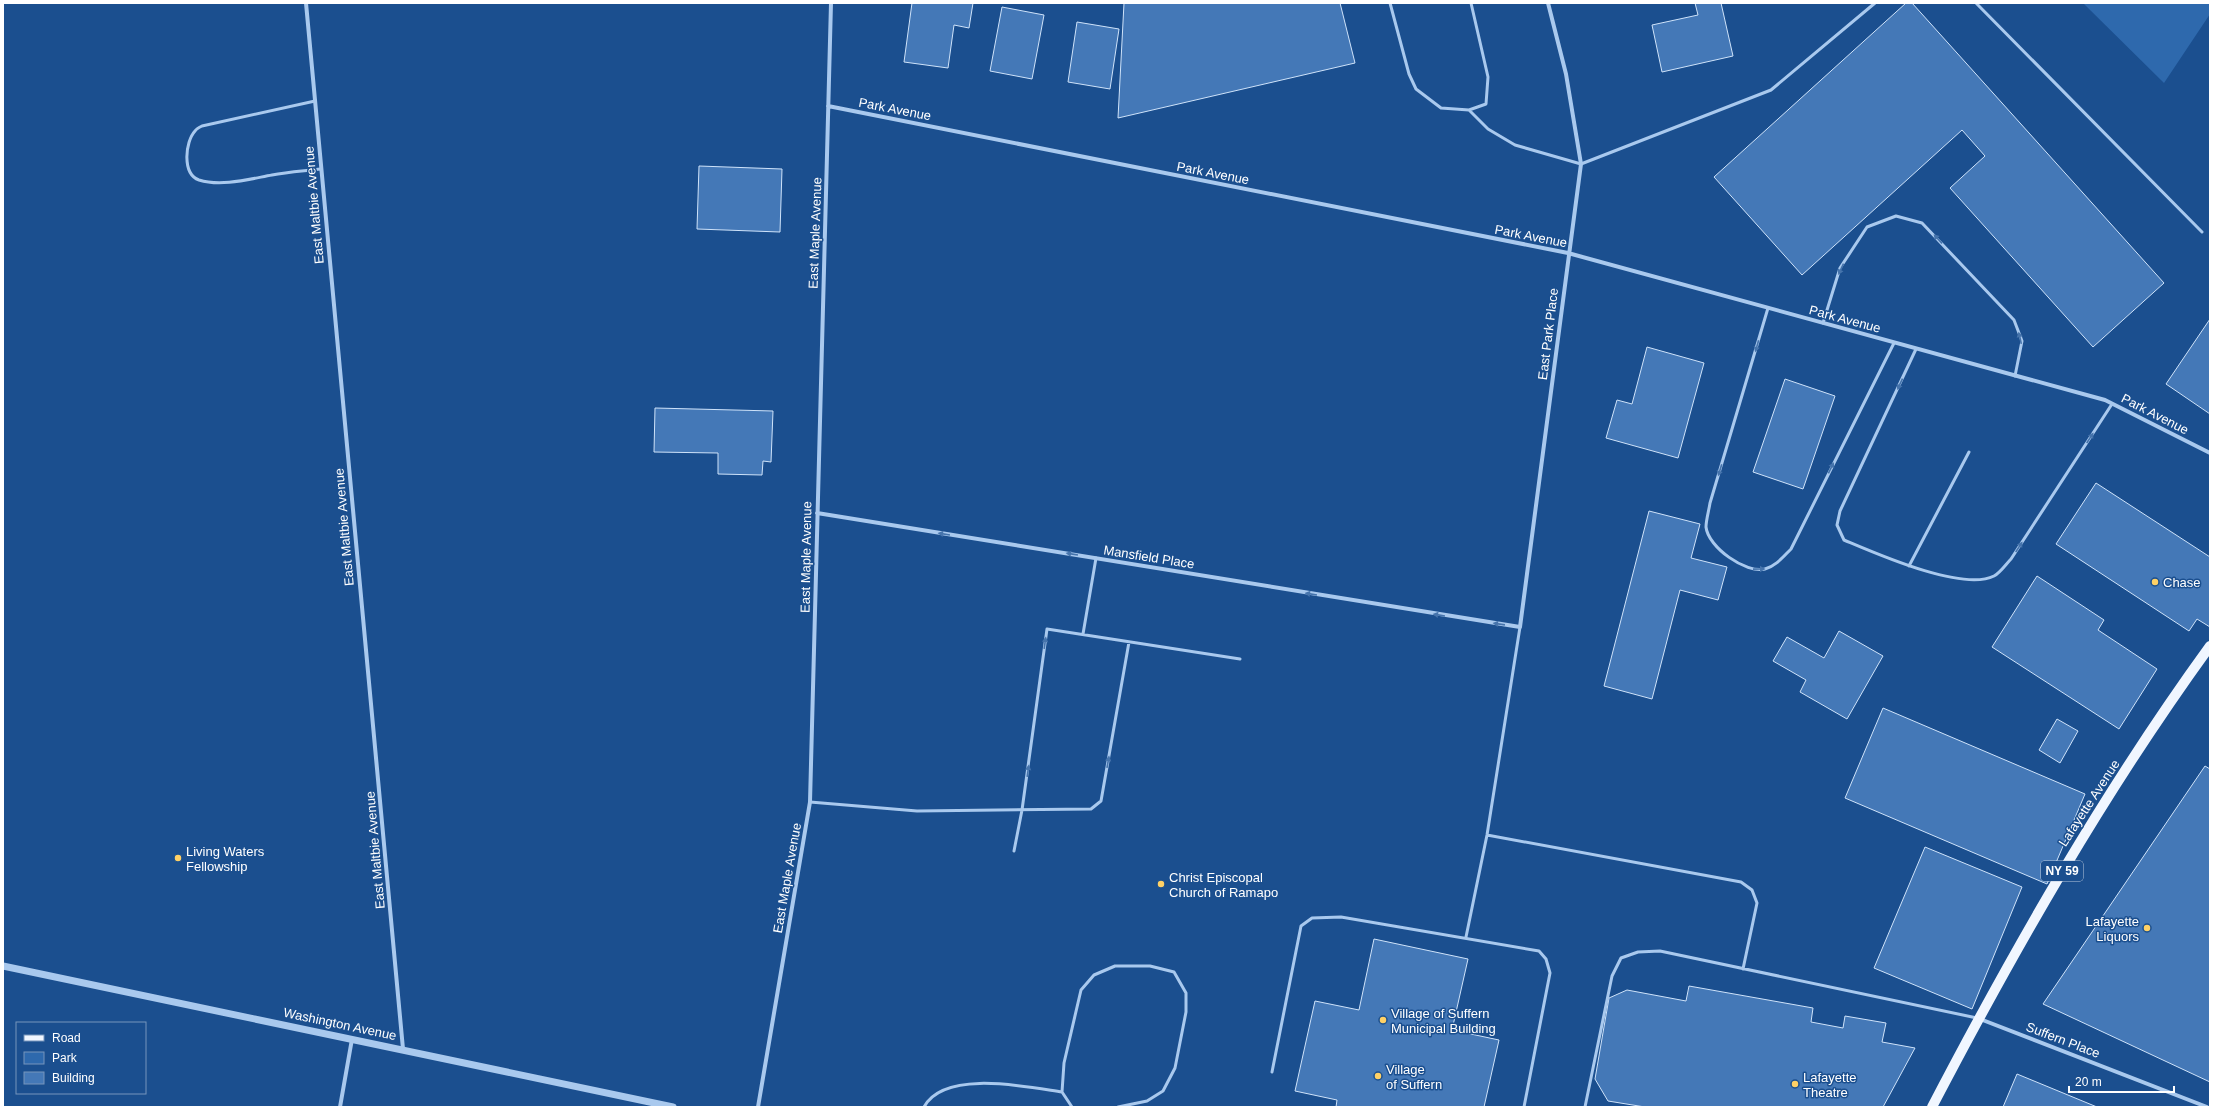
<svg xmlns="http://www.w3.org/2000/svg" width="2213" height="1110" font-family="Helvetica,sans-serif">
<style>
.green{fill:#2e69ad}
.building{fill:#4478b7;stroke:#cfe3fa}
.lines{fill:none;stroke-linecap:round;stroke-linejoin:round}
.service{stroke:#a9c9ee;stroke-width:3}
.minor{stroke:#a9c9ee;stroke-width:4}
.tertiary{stroke:#a9c9ee;stroke-width:7}
.primary{stroke:#f0f6ff;stroke-width:10}
.oneway{fill:#4674ac}
.poi-dot{fill:#ffd166;stroke:#1b4f8f;stroke-width:1.5}
.labels{text-anchor:middle;dominant-baseline:central;stroke-width:3;stroke-linejoin:round;paint-order:stroke}
.shield{fill:#1b4f8f;stroke:#bbcadd;stroke-width:1}
.shield-label{font-size:12px;font-weight:bold;fill:#fff}
.street-label{font-size:13px;fill:#fff;stroke:#1b4f8f}
.poi-label{font-size:13px;fill:#fff;stroke:#1b4f8f;text-anchor:start}
</style>
<rect width="100%" height="100%" fill="#1b4f8f"/>
<path class="green" d="M2083 3H2210V14L2164 83Z"/>
<path class="building" d="M912 3H973L969 28 954 25 948 68 904 62Z
M1124 3H1340L1355 63 1118 118Z
M1695 3H1721L1733 56 1662 72 1652 25 1698 15Z
M1906 3H1912L2164 283 2093 347 1950 188 1985 156 1962 130 1802 275 1714 177Z
M1002 7 1044 15 1032 79 990 71Z
M1077 22 1119 29 1110 89 1068 82Z
M699 166 782 169 780 232 697 229Z
M2210 319V414L2166 384Z
M1647 347 1704 363 1678 458 1606 438 1617 400 1632 404Z
M1785 379 1835 396 1803 489 1753 472Z
M655 408 773 411 771 462 763 461 762 475 718 474V453L654 452Z
M2096 483 2210 557V627L2197 619 2189 631 2056 544Z
M1649 511 1700 524 1691 558 1727 567 1718 600 1680 590 1652 699 1604 686Z
M2037 576 2104 620 2098 630 2157 669 2119 729 1992 647Z
M1839 631 1883 656 1847 719 1800 692 1806 680 1773 661 1787 637 1824 658Z
M1883 708 2085 794 2047 884 1845 798Z
M2057 719 2078 731 2060 763 2039 750Z
M2205 766 2210 769V1082L2043 1004Z
M1925 847 2022 887 1972 1009 1874 968Z
M1374 939 1468 959 1452 1030 1499 1040 1484 1107H1336L1337 1100 1295 1091 1315 1001 1359 1010Z
M1689 986 1813 1008 1811 1022 1843 1028 1845 1016 1886 1023 1882 1042 1915 1048 1883 1107H1645L1608 1101 1595 1079 1609 998 1627 990 1686 1001Z
M2017 1074 2097 1107H2003Z"/>
<g class="lines">
<path class="service" d="M1390 3 1409 74 1416 89 1441 108 1469 110 1486 104 1488 77 1471 3
M1976 3 2202 232
M315 101 202 126C200 127 196 129 195 131 185 142 182 174 199 180 221 187 250 179 272 175 288 172 305 171 321 169
M1469 110 1488 129 1515 145 1581 164 1771 90 1875 3
M1768 308 1710 503C1709 510 1706 520 1706 527 1708 547 1746 574 1765 569 1776 566 1783 557 1791 549L1894 343
M1823 323 1840 268 1867 227 1896 216 1922 223 2014 320 2022 341 2015 376
M1916 349 1840 511 1837 525 1844 540C1875 553 1962 592 1994 576 2000 573 2006 564 2011 559L2112 404
M1909 566 1969 452
M1083 634 1096 558
M810 802 917 811 1091 809 1101 801 1129 642
M1487 835 1741 882 1752 890 1757 903 1743 969
M1014 851 1022 810 1047 629 1240 659
M1466 937 1487 835 1520 627
M1272 1072 1301 926 1312 918 1341 917 1539 951 1546 959 1550 973 1524 1107
M924 1107C944 1069 1028 1087 1062 1092
M1072 1107 1062 1092 1064 1063 1081 990 1094 975 1115 966H1150L1174 972 1186 993V1012L1175 1068 1163 1091 1147 1101 1118 1107
M1585 1107 1612 976 1621 958 1638 952 1660 951 1977 1018"/>
<path class="minor" d="M306 3 403 1049
M828 106 1568 253 2105 400 2210 453
M817 513 1520 627 1581 164 1566 74 1548 3
M1980 1019 2207 1107
M340 1107 352 1039
M758 1107 810 802 831 3"/>
<path class="tertiary" d="M3 966 673 1107"/>
<path class="primary" d="M1932 1107C2015 948 2104 792 2210 646"/>
</g>
<defs><path id="oneway-solid" d="M-6-.8H1V-3.2L6.5 0L1 3.2V.8H-6Z"/></defs>
<g class="oneway">
<use href="#oneway-solid" transform="translate(1938 239) rotate(-133)"/>
<use href="#oneway-solid" transform="translate(1841 269) rotate(115)"/>
<use href="#oneway-solid" transform="translate(2020 338) rotate(-103)"/>
<use href="#oneway-solid" transform="translate(1757 346) rotate(106)"/>
<use href="#oneway-solid" transform="translate(1900 384) rotate(115)"/>
<use href="#oneway-solid" transform="translate(2090 438) rotate(-57)"/>
<use href="#oneway-solid" transform="translate(1831 468) rotate(-64)"/>
<use href="#oneway-solid" transform="translate(1720 470) rotate(107)"/>
<use href="#oneway-solid" transform="translate(944 534) rotate(-171)"/>
<use href="#oneway-solid" transform="translate(2019 547) rotate(-57)"/>
<use href="#oneway-solid" transform="translate(1072 554) rotate(-171)"/>
<use href="#oneway-solid" transform="translate(1759 569) rotate(-1)"/>
<use href="#oneway-solid" transform="translate(1311 594) rotate(-171)"/>
<use href="#oneway-solid" transform="translate(1439 615) rotate(-171)"/>
<use href="#oneway-solid" transform="translate(1499 624) rotate(-172)"/>
<use href="#oneway-solid" transform="translate(1045 643) rotate(-82)"/>
<use href="#oneway-solid" transform="translate(1108 762) rotate(-80)"/>
<use href="#oneway-solid" transform="translate(1028 771) rotate(-82)"/>
</g>
<g class="poi-dot">
<circle cx="2155" cy="582" r="4"/>
<circle cx="178" cy="858" r="4"/>
<circle cx="1161" cy="884" r="4"/>
<circle cx="2147" cy="928" r="4"/>
<circle cx="1383" cy="1020" r="4"/>
<circle cx="1378" cy="1076" r="4"/>
<circle cx="1795" cy="1084" r="4"/>
</g>
<g class="labels">
<rect class="shield" x="2041" y="861" width="42" height="20" rx="3"/>
<g class="shield-label">
<text x="2062" y="871">NY 59</text>
</g>
<g class="street-label">
<text transform="translate(895 109) rotate(11)">Park Avenue</text>
<text transform="translate(1213 173) rotate(11)">Park Avenue</text>
<text transform="translate(314 205) rotate(-95)">East Maltbie Avenue</text>
<text transform="translate(815 233) rotate(-88)">East Maple Avenue</text>
<text transform="translate(1531 236) rotate(11)">Park Avenue</text>
<text transform="translate(1845 319) rotate(15)">Park Avenue</text>
<text transform="translate(1548 334) rotate(-83)">East Park Place</text>
<text transform="translate(2155 414) rotate(27)">Park Avenue</text>
<text transform="translate(344 527) rotate(-95)">East Maltbie Avenue</text>
<text transform="translate(806 557) rotate(-89)">East Maple Avenue</text>
<text transform="translate(1149 557) rotate(9)">Mansfield Place</text>
<text transform="translate(2089 803) rotate(-57)">Lafayette Avenue</text>
<text transform="translate(375 850) rotate(-95)">East Maltbie Avenue</text>
<text transform="translate(787 878) rotate(-80)">East Maple Avenue</text>
<text transform="translate(340 1024) rotate(12)">Washington Avenue</text>
<text transform="translate(2063 1040) rotate(21)">Suffern Place</text>
</g>
<g class="poi-label">
<text x="2163" y="582">Chase</text>
<text x="186" y="851">Living Waters<tspan x="186" dy="15">Fellowship</tspan></text>
<text x="1169" y="877">Christ Episcopal<tspan x="1169" dy="15">Church of Ramapo</tspan></text>
<text x="2139" y="921" text-anchor="end">Lafayette<tspan x="2139" dy="15">Liquors</tspan></text>
<text x="1391" y="1013">Village of Suffern<tspan x="1391" dy="15">Municipal Building</tspan></text>
<text x="1386" y="1069">Village<tspan x="1386" dy="15">of Suffern</tspan></text>
<text x="1803" y="1077">Lafayette<tspan x="1803" dy="15">Theatre</tspan></text>
</g>
</g>
<rect width="2213" height="1110" fill="none" stroke="#ffffff" stroke-width="8"/>
<rect x="16" y="1022" width="130" height="72" fill="#1b4f8f" stroke="#7695bc"/>
<rect x="24" y="1035" width="20" height="6" fill="#f0f6ff" stroke="#7695bc"/>
<text x="52" y="1042" font-size="12" fill="#ffffff">Road</text>
<rect x="24" y="1052" width="20" height="12" fill="#2e69ad" stroke="#7695bc"/>
<text x="52" y="1062" font-size="12" fill="#ffffff">Park</text>
<rect x="24" y="1072" width="20" height="12" fill="#4478b7" stroke="#7695bc"/>
<text x="52" y="1082" font-size="12" fill="#ffffff">Building</text>
<path d="M2069 1086v6h105v-6" fill="none" stroke="#ffffff" stroke-width="2"/>
<text x="2075" y="1086" font-size="12" fill="#ffffff" stroke="#1b4f8f" stroke-width="3" paint-order="stroke">20 m</text>
</svg>
